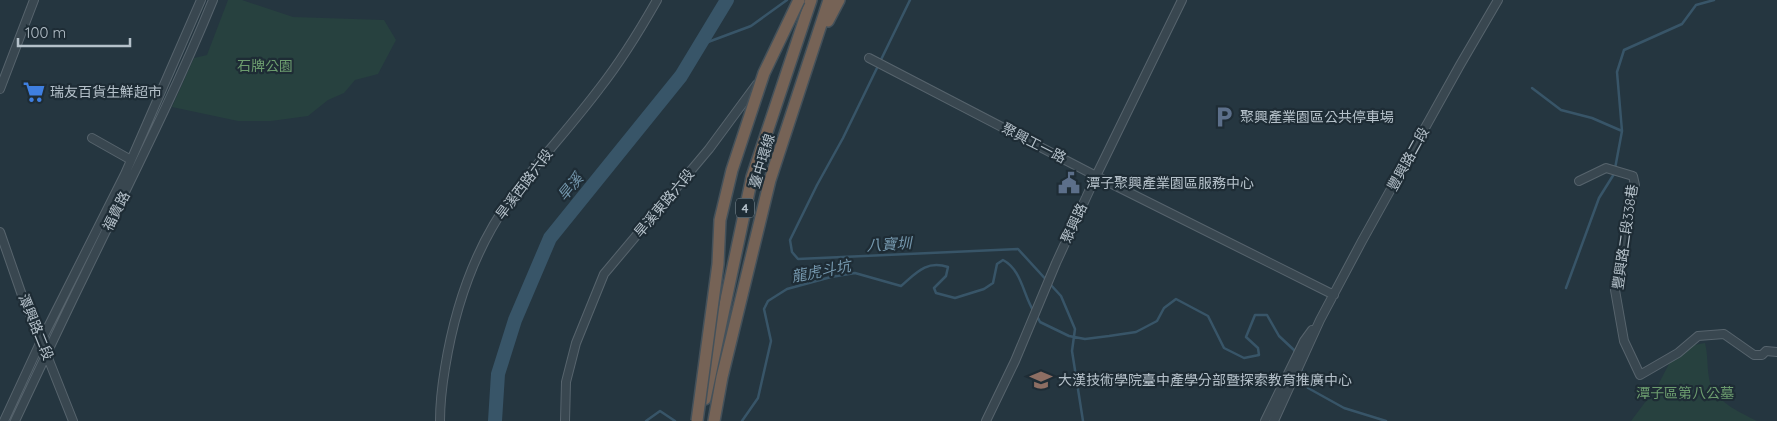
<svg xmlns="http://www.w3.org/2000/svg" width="1777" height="421" font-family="Quicksand,'Noto Sans TC',sans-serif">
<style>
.green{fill:#27413f}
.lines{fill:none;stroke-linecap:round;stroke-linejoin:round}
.stream{stroke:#385568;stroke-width:2.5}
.river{stroke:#385568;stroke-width:14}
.minor-casing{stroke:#57646d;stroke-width:10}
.highway-casing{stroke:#44515a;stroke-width:14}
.minor{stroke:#394750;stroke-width:8}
.highway{stroke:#766356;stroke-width:11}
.highway-bridge-casing{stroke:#44515a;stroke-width:14;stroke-linecap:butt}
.highway-bridge{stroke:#766356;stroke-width:11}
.labels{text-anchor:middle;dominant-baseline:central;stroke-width:4.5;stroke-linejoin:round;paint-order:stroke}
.shield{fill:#1e2c35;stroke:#88949d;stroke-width:1}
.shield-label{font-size:12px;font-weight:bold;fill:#b5c1ca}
.park-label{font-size:14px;fill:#6c9c6e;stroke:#1e2c35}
.poi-label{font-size:14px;fill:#b5c1ca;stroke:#1e2c35;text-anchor:start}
.street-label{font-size:14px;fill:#b5c1ca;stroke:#1e2c35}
.water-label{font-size:15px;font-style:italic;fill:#7598ae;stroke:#1e2c35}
</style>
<rect width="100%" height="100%" fill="#253640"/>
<path class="green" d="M228 0H242L293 17 384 20 396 40 378 74 355 80 344 93 328 100 308 116 271 121H238L172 107 194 58 207 55Z
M1705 343C1708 355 1707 366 1709 378 1712 400 1739 412 1757 421H1631L1658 385 1671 360 1694 345Z"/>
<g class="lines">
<path class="stream" d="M910 0 843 138 817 185 790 240 792 252 798 259 1018 249 1061 296 1075 329 1072 351 1083 421
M700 45 751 26 787 0
M1532 88 1561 110 1592 118 1622 131
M1566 288 1599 198 1614 174 1622 131 1617 72 1624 50 1682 24 1696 5 1714 0
M1037 316 1040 322 1069 336 1085 339 1109 336 1136 332 1157 321 1164 308 1176 299 1208 316 1224 348 1244 358 1259 355 1258 348 1246 337 1255 315H1267L1279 336 1294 350 1295 354
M1301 368 1308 388 1344 408 1386 421
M646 421 660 411 675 421
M742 421 758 398 771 341 764 309 768 301 787 289 831 277 855 273 901 286C916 273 926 260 948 267L946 276 934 288 936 293 955 298 984 289 993 283 997 264 1003 260C1022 270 1023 295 1034 312"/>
<path class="river" d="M495 421 498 374 515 320 550 238 681 76 727 0"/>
<g class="minor-casing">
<path id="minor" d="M869 58 1096 176 1334 295
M0 89 34 0
M92 138 131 160
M1579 181 1606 168 1633 176 1635 185 1629 206 1627 233 1615 290 1624 341 1640 375 1678 353 1698 336 1724 334 1754 355H1762L1766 351 1777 352
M0 232 24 301 42 342
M46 353 73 421
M4 421 41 341 125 174 201 0
M15 421C38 372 61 323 85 274 129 183 175 93 213 0
M440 421C440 403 442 386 445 368 455 306 475 246 514 194 541 158 572 125 599 89 621 61 640 30 657 0
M565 421 566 382 576 343 604 274 709 149 757 84
M986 421 1015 361 1056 263 1096 176 1182 0
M1265 421 1304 341 1312 330
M1274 421 1320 320 1362 241 1460 65 1498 0"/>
</g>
<g class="highway-casing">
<path id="highway" d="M828 21 839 0
M705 399 752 177 811 0
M714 421 722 377 770 180 829 0"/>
</g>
<use href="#minor" class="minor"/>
<use href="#highway" class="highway"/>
<g class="highway-bridge-casing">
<path id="highway-bridge" d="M697 421 718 264 720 220 732 170 764 73 799 0"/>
</g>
<use href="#highway-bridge" class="highway-bridge"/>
</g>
<defs>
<g id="supermarket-bare" transform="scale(1.725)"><path d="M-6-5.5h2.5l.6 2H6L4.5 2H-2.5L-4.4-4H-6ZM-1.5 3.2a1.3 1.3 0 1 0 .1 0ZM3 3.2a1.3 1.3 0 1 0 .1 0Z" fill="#3f7fe0" stroke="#1e2c35" stroke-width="2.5" paint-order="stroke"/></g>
<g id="parking-bare" transform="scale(1.725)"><path d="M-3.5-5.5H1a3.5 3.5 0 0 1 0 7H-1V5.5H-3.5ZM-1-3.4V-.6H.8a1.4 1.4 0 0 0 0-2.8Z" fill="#5c6f8a" stroke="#1e2c35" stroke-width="2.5" paint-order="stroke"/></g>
<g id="civic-bare" transform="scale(1.725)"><path d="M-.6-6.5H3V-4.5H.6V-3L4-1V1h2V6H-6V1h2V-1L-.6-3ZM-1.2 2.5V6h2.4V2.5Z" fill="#5c6f8a" stroke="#1e2c35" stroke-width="2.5" paint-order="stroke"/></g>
<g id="university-bare" transform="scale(1.725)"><path d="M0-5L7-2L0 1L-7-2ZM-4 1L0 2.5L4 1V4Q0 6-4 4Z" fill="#8d6e63" stroke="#1e2c35" stroke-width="2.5" paint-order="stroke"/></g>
</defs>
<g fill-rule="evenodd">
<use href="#supermarket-bare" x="34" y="92"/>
<use href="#parking-bare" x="1224" y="117"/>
<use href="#civic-bare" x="1069" y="183"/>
<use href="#university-bare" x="1041" y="380"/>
</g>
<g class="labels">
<rect class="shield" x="736" y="198.5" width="18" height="19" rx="4"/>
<g class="shield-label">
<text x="745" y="208">4</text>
</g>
<g class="park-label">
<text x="265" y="66">石牌公園</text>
<text x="1685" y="393">潭子區第八公墓</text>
</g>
<g class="poi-label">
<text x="50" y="92">瑞友百貨生鮮超市</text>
<text x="1240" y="117">聚興產業園區公共停車場</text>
<text x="1086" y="183">潭子聚興產業園區服務中心</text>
<text x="1058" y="380">大漢技術學院臺中產學分部暨探索教育推廣中心</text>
</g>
<g class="street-label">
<text transform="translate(1034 143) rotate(27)">聚興工一路</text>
<text transform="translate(1408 159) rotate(-61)">豐興路二段</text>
<text transform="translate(762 161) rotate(-73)">臺中環線</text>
<text transform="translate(524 184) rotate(-53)">旱溪西路六段</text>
<text transform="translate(664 203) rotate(-50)">旱溪東路六段</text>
<text transform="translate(116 211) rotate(-63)">福貴路</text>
<text transform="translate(1074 223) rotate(-66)">聚興路</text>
<text transform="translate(1625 237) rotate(-82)">豐興路二段338巷</text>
<text transform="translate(36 327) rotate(68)">潭興路二段</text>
</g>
<g class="water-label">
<text transform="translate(570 187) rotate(-51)">旱溪</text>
<text transform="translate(889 244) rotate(-3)">八寶圳</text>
<text transform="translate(821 271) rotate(-11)">龍虎斗坑</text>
</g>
</g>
<path d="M18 38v8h112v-8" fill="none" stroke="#b5c1ca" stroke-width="2.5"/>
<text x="25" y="38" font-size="15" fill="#b5c1ca" stroke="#1e2c35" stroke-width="4" paint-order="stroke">100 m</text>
</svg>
